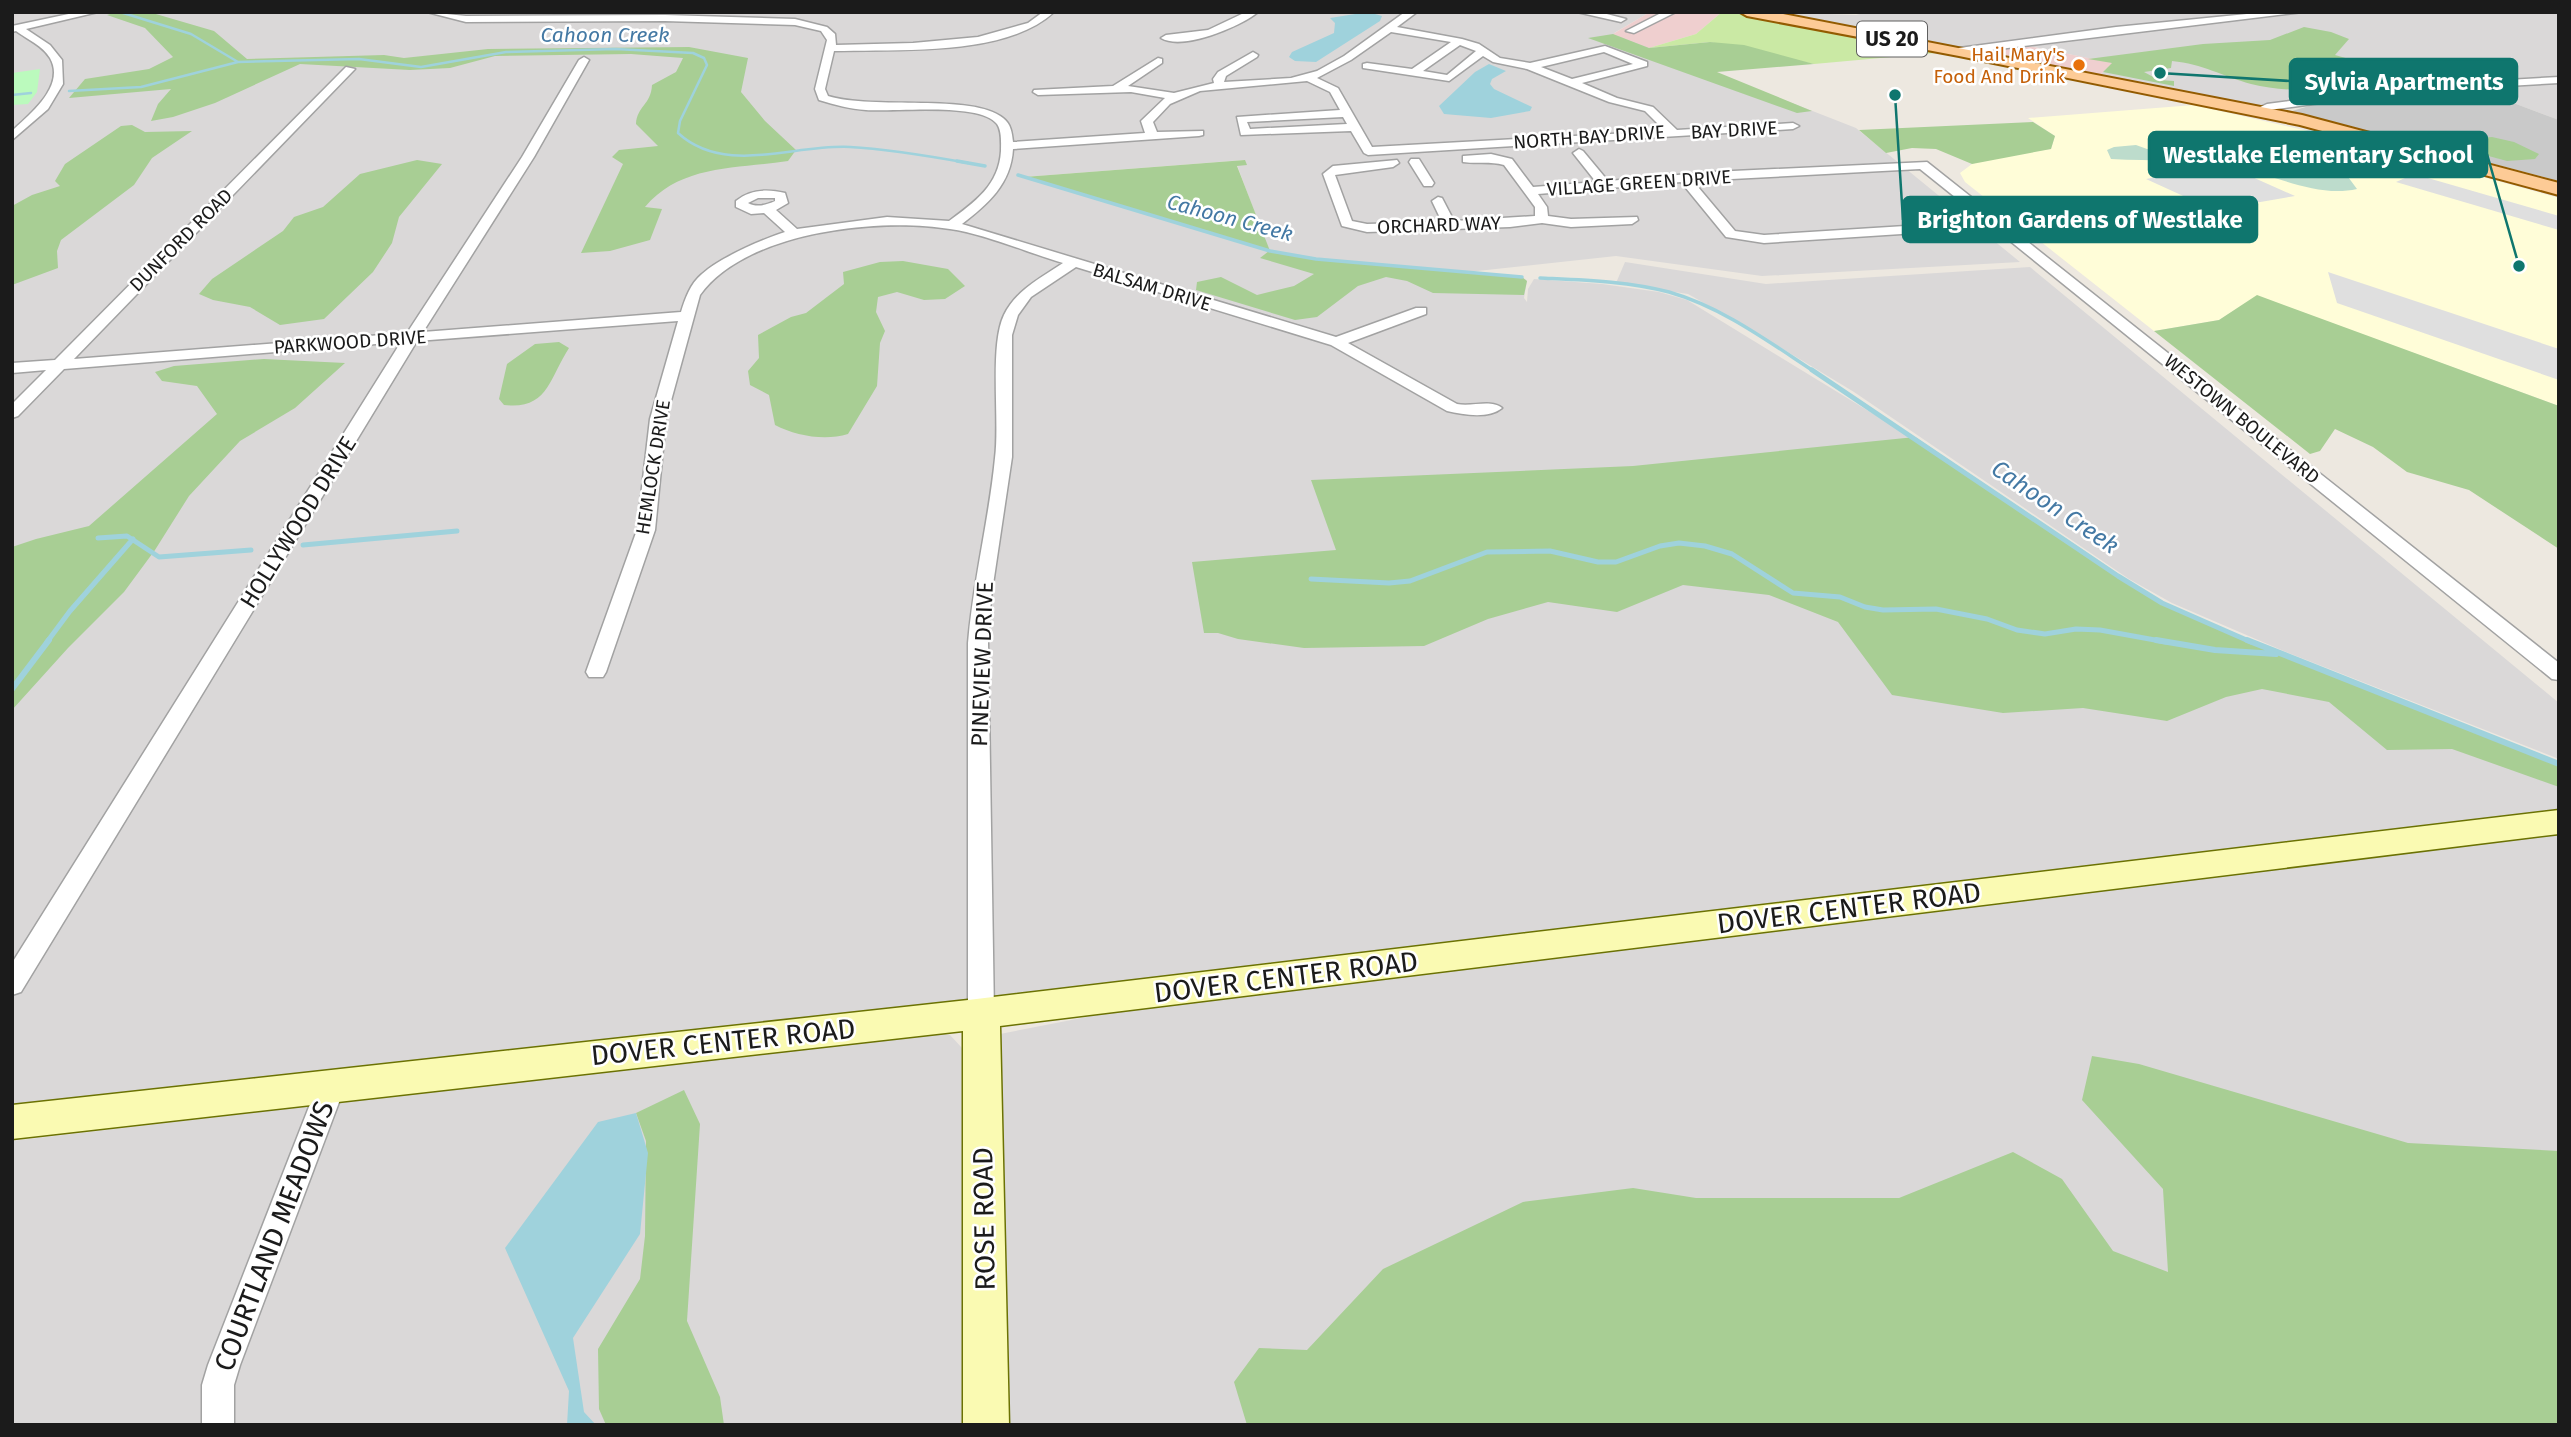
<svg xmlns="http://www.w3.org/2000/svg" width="2571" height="1437" font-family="'Fira Sans',sans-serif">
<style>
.residential{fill:#dad8d8;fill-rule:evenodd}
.commercial{fill:#efcfcf}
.education{fill:#fffdd8}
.religious{fill:#c9c9c9}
.grass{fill:#cae9a4}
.forest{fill:#a8ce94}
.wetland{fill:#bddccc}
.park{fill:#bbfabd}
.parking{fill:#dfdfdf}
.water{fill:#9fd2dc}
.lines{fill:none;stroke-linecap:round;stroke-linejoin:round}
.stream-far3{stroke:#9fd2dc;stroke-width:2.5}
.stream-far2{stroke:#9fd2dc;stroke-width:3.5}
.stream-far1{stroke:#9fd2dc;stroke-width:5}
.stream{stroke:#9fd2dc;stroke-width:6}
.street-casing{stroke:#a2a2a2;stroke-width:3}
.secondary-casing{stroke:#6b7203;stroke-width:3}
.primary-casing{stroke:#935b00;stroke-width:4}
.street{fill:#fff;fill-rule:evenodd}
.secondary{fill:#fafab2;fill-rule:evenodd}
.primary{fill:#fdcb96;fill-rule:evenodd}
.food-dot{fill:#e8710a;stroke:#fff;stroke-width:2.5}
.labels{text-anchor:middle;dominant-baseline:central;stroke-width:5;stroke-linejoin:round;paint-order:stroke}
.far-food-label{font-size:19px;fill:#c56008;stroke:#fff;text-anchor:end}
.far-street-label{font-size:19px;fill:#1b1b1b;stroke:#fff}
.far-water-label{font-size:21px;font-style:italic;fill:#4479a4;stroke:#fff}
.shield{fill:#fff;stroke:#5f5f5f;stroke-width:2}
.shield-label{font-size:21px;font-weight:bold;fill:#1b1b1b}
.street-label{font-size:23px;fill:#1b1b1b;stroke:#fff}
.water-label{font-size:24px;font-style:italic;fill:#4479a4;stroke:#fff}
.near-street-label{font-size:28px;fill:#1b1b1b;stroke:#fff}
.leader{fill:none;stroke:#0f766e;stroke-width:2.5}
.callout-dot{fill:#0f766e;stroke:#fff;stroke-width:2.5}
.callout{fill:#0f766e;stroke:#0f766e;stroke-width:2.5}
.callout-label{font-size:24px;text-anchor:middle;font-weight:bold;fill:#fff}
</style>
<rect width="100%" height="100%" fill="#ede8e0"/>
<path class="residential" d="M12 12H1650L1614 33 1856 128 2020 262 1762 276 1616 256 1468 272 1522 277 1527 281 1524 298 1527 302 1528 289 1534 279 1602 284 1659 292 1687 300 1911 437H1915L2162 603 2212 626 2559 764V809L1076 988 12 1111ZM1244 160 1246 165H1237L1269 251 1024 177Z
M1768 12 1856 15 1867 12H2559V77L2413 85 2255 106 2099 76 2112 63 2006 41 1961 49Z
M2559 81V120L2468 86Z
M1625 262 1766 284 2030 267 2559 703V759L2286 652 2172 603 2129 579 1854 392 1750 329 1688 294 1616 283Z
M2559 832V1425H1006L1000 1034 1138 1007Z
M934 1033 950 1035 962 1048 964 1425H12V1141Z"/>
<path class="commercial" d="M1650 12H1722L1696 34 1649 48 1613 34Z
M2006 41 2028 46 2113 63 2099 76 1961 49Z"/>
<path class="education" d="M2194 105 2352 141 2559 198V406L2257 296 2219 320 2154 331 1965 182 1960 173 1972 164 1991 158 2051 149 2055 136 2028 118Z"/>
<path class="religious" d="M2471 87 2559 120V181L2292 111 2309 106Z"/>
<path class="grass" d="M1722 12H1736L1936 53 1814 64 1710 42 1649 48 1696 34Z"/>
<path class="forest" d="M117 12H149L214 31 247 59 384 55 404 58 488 49 689 47 748 58 741 92 765 121 796 150 788 161C737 169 681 164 645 207L662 209 650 240 610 251 581 253 623 164 612 157 619 150 658 146 636 124C637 106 651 105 652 85L676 72 683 58 631 54 495 56 450 68 410 70 300 64 215 103 173 117 151 121 158 104 171 89 69 98 85 79 149 69 173 57 145 28 107 15Z
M2304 27 2331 32 2349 39 2335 55 2363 63 2339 88C2311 91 2279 91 2251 84 2222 76 2203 64 2172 61L2171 68 2144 72 2159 80 2174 81V86L2103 72 2112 63 2088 59 2203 44 2270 40Z
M1613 34 1649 48 1710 42 1744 45 1814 64 1717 72 1812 111 1797 113 1588 38Z
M2033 122 2055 136 2051 149 1972 164 1936 149 1912 148 1886 153 1859 130Z
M132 125 145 132 192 131 152 158 134 185 61 240 57 251 58 268 12 285V206L32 195 60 186 55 181 65 164 121 126Z
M2492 137 2514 142 2539 154 2535 159 2507 161 2433 141Z
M417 160 442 164 399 217 392 243 373 272 324 319 280 325 250 307 213 300 199 294 212 279 283 231 294 217 323 207 360 174Z
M1245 160 1247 165 1237 166 1270 251 1316 259 1522 277 1527 281 1524 295 1433 293 1407 281 1386 277 1358 286 1317 317 1295 320 1196 290 1197 282 1221 277 1257 295 1294 286 1314 274 1260 258 1269 251 1024 177Z
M903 261 948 269 965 286 945 299 924 300 897 292 878 297 876 312 885 331 880 343 877 386 848 434C825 441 796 436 775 425L769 395 750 385 748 371 759 358 758 335 791 317 806 313 844 284 843 272 880 262Z
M2257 295 2559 406V549L2469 490 2407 472 2373 447 2335 429 2320 451 2310 454 2154 331 2219 320Z
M559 342 569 348C549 379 548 410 504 405L499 399 507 364 535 344Z
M264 359 345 363 295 408 240 441 189 496 155 550 124 592 68 648 12 710V547L36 539 89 526 217 414 197 386 162 381 155 372 174 366Z
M1915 437 2129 583 2162 603 2212 626 2559 764V787L2452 749 2387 750 2329 702 2262 689 2226 697 2167 721 2083 708 2003 713 1892 695 1838 622 1769 595 1683 585 1617 612 1548 602 1488 619 1424 646 1304 648 1238 639 1218 633H1204L1192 562 1336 550 1311 480 1633 466Z
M2092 1056 2139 1064 2408 1143 2559 1151V1425H1247L1234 1382 1259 1348 1307 1350 1383 1269 1523 1202 1633 1188 1696 1198H1899L2013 1152 2062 1179 2113 1251 2168 1272 2163 1189 2082 1100Z
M684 1090 700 1124 687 1321 720 1397 724 1425H606L599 1409 598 1349 640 1279 645 1236 646 1141 636 1113Z"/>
<path class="wetland" d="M2153 134 2256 137 2322 149 2334 158 2357 189C2317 198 2275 175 2236 167 2194 160 2153 161 2111 159L2107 150 2114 147 2136 145 2147 149 2156 148Z"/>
<path class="park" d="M40 69 37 92 28 104 12 105V73Z"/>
<path class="parking" d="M2223 164 2295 196 2214 210 2146 179Z
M2414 174 2559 216V230L2396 182Z
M2328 272 2559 349V380L2337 303Z"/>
<path class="water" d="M1368 12 1382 16 1380 21 1316 62 1295 61 1289 57 1292 52 1334 33 1335 23 1330 18Z
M1489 64 1506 71 1492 79 1490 84 1494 89 1532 107 1530 111 1491 118 1444 114 1439 106 1475 72Z
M636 1113 648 1153 640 1234 573 1338 584 1412 596 1425H567L569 1391 505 1248 598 1122Z"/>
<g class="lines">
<path class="stream-far3" d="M120 12 191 34 238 62 359 59 421 67 506 52 615 49 693 53 704 58 707 65 680 121 678 133C725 176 793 144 850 147 889 149 929 156 968 163
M69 91 141 87 238 62
M12 95 31 93"/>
<path class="stream-far2" d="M957 161 985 166
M1018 175 1270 251 1316 259 1522 277
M1540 278C1583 280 1627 281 1669 292 1722 307 1769 342 1815 372"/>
<path class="stream-far1" d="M1812 370 2118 576 2162 603 2251 642
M98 538 127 536 159 557 251 550
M303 545 457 531
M1311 579 1389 583 1410 581 1487 552 1550 551 1598 562H1616L1660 546 1679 543 1705 546 1732 554 1793 593 1840 597 1865 607 1883 610 1936 609 1987 619 2017 630 2045 634 2076 629 2100 630 2166 642
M47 642 70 611 133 539"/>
<path class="stream" d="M2156 640 2215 650 2276 654
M2247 640 2559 764
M12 689 49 640"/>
<g class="street-casing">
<path id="street" d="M78 12H98L26 29 50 45 62 60 63 84 48 109 12 140V131C30 114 66 86 50 58 43 46 27 39 16 31L12 32V26Z
M427 12 466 16 665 15 795 19 827 27 835 34 836 45 913 43 978 37 1028 23 1043 12H1054C1006 57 896 49 834 51L825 89 828 96C873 110 973 93 1003 118 1011 124 1012 133 1013 142L1145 133 1141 121 1165 98 1131 92 1038 95 1033 92 1034 90 1113 86 1158 58 1162 59V63L1128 86 1174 93 1214 83 1213 79 1218 72 1253 52 1258 55 1257 57 1226 76 1224 82 1291 78 1317 71 1344 56 1405 12H1417L1397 27 1462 39 1479 44 1500 58 1530 63 1605 46 1647 62V66L1582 83 1617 98 1653 107 1677 130 1793 123 1799 126 1793 129 1368 155 1364 153 1351 131 1241 135 1237 117 1340 110 1330 92 1307 81 1200 91 1170 104 1153 122 1157 132 1203 131V135L1199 136 1013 149C1011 184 988 204 962 224L1336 337 1416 308H1426V314L1348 343 1457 404C1472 407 1491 399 1502 408 1489 419 1464 415 1447 411L1331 345 1076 267 1031 297 1018 315 1012 335V457L991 598 988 643 994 1014 990 1022 981 1025 972 1022 968 1014V643C973 581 989 520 995 458 1000 421 989 346 1004 315 1016 290 1041 278 1063 263 1029 253 985 234 950 229 878 217 745 232 700 295L666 419 655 530 606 672 603 677H589L586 672 637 530 650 419 678 321 417 341 21 992 12 995V963L401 342 64 369 18 416 12 418V404L46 370 12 373V363L55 360 346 67 355 69 74 359 407 333 522 157 579 60 584 57 589 60 534 157 423 332 681 312C685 299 690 284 702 274 721 257 761 240 785 232L764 213 751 214 736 207V201C750 189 768 189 785 193L788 203 776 210 797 229 887 217 949 221C975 202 999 185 1001 151 1001 143 1002 131 997 124 981 102 894 112 866 110 850 109 835 105 819 100L815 89 827 40 821 31 795 25 665 21 466 22ZM1391 32 1451 42 1412 69 1367 63 1363 64V68L1449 81 1483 56 1493 62 1527 69 1609 102 1645 111 1665 131 1372 147 1338 88 1317 78 1351 60ZM1460 45 1476 51 1447 75 1423 71ZM1604 52 1633 64 1572 79 1541 67ZM1343 117 1347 124 1250 129 1247 122ZM758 198H775V201C766 205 757 208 748 203Z
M1246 12H1258C1240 27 1182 51 1161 38L1166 35 1208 30Z
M1577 12H1599L1626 19 1621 22Z
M1663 12H1676L1634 33 1626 31Z
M2267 12H2303L1959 54 1954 51 1959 48 2116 27Z
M2559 77V83L2404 92 2269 110 2257 114 2251 111 2267 104 2404 86Z
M1579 149 1583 151 1608 181 1712 172 1927 162 2559 663V680L2552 679 1994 228 1764 243 1726 237 1681 182 1538 194 1547 207 1548 216 1571 219 1637 217 1638 220 1632 224 1571 227 1542 223 1510 227 1367 232 1342 226 1323 174 1333 166 1397 160 1399 163 1393 167 1335 175 1352 221 1367 224 1442 222 1432 201 1438 197 1442 198 1454 221 1535 216V207L1504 165C1490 161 1477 164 1463 162V156L1491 154 1512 159 1533 187 1596 182 1573 153ZM1920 169 1985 221 1764 235 1735 231 1693 181Z
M1411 159H1419L1434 183 1432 186H1424L1409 162Z
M330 1077 340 1081 344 1089 240 1365 234 1385V1425H202V1385L208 1365 316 1089 320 1081Z"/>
</g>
<g class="secondary-casing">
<path id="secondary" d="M2559 810V834L1000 1026 1009 1425H963V1031L12 1139V1105L968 1000Z"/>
</g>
<g class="primary-casing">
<path id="primary" d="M1740 12H1773L2302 115 2559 183V195L2300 125 1959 56 1747 16Z"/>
</g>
<use href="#street" class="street"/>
<use href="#secondary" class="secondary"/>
<use href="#primary" class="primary"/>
</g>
<circle class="food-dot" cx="2079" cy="65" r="7"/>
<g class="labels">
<g class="far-food-label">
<text x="2065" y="54">Hail Mary's<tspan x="2065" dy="22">Food And Drink</tspan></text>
</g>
<g class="far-street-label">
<text transform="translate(1734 130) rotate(-3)">BAY DRIVE</text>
<text transform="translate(1589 137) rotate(-4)">NORTH BAY DRIVE</text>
<text transform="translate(1639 183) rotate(-4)">VILLAGE GREEN DRIVE</text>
<text transform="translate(1439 225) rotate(-2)">ORCHARD WAY</text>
<text transform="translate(181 240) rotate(-45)">DUNFORD ROAD</text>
<text transform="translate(1152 287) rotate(17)">BALSAM DRIVE</text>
<text transform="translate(350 342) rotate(-4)">PARKWOOD DRIVE</text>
<text transform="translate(2242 419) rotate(39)">WESTOWN BOULEVARD</text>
<text transform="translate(653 467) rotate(-81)">HEMLOCK DRIVE</text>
</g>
<g class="far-water-label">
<text x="605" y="35">Cahoon Creek</text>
<text transform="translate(1230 218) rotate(15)">Cahoon Creek</text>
</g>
<rect class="shield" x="1857" y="21.5" width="70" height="35" rx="5"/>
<g class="shield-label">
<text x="1892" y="39">US 20</text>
</g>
<g class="street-label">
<text transform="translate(298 522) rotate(-58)">HOLLYWOOD DRIVE</text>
<text transform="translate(982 664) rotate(-88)">PINEVIEW DRIVE</text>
</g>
<g class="water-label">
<text transform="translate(2055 507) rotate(34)">Cahoon Creek</text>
</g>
<g class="near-street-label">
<text transform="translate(1849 908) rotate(-7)">DOVER CENTER ROAD</text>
<text transform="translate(1286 977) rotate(-7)">DOVER CENTER ROAD</text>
<text transform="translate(723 1042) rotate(-6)">DOVER CENTER ROAD</text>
<text transform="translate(984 1219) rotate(-91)">ROSE ROAD</text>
<text transform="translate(274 1236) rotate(-69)">COURTLAND MEADOWS</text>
</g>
</g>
<path class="leader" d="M2160 73L2290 81M2519 266L2487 154M1895 95L1903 220"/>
<g class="callout-dot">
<circle cx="2160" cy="73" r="7"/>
<circle cx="2519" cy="266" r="7"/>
<circle cx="1895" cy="95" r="7"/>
</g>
<g class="callout">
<rect x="2290" y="59" width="227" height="45" rx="7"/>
<rect x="2149" y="132" width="338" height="45" rx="7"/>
<rect x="1903" y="197" width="354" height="45" rx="7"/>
</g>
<g class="callout-label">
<text x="2404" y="90">Sylvia Apartments</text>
<text x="2318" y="163">Westlake Elementary School</text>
<text x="2080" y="228">Brighton Gardens of Westlake</text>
</g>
<rect width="2571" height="1437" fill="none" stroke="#1b1b1b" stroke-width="28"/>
</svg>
